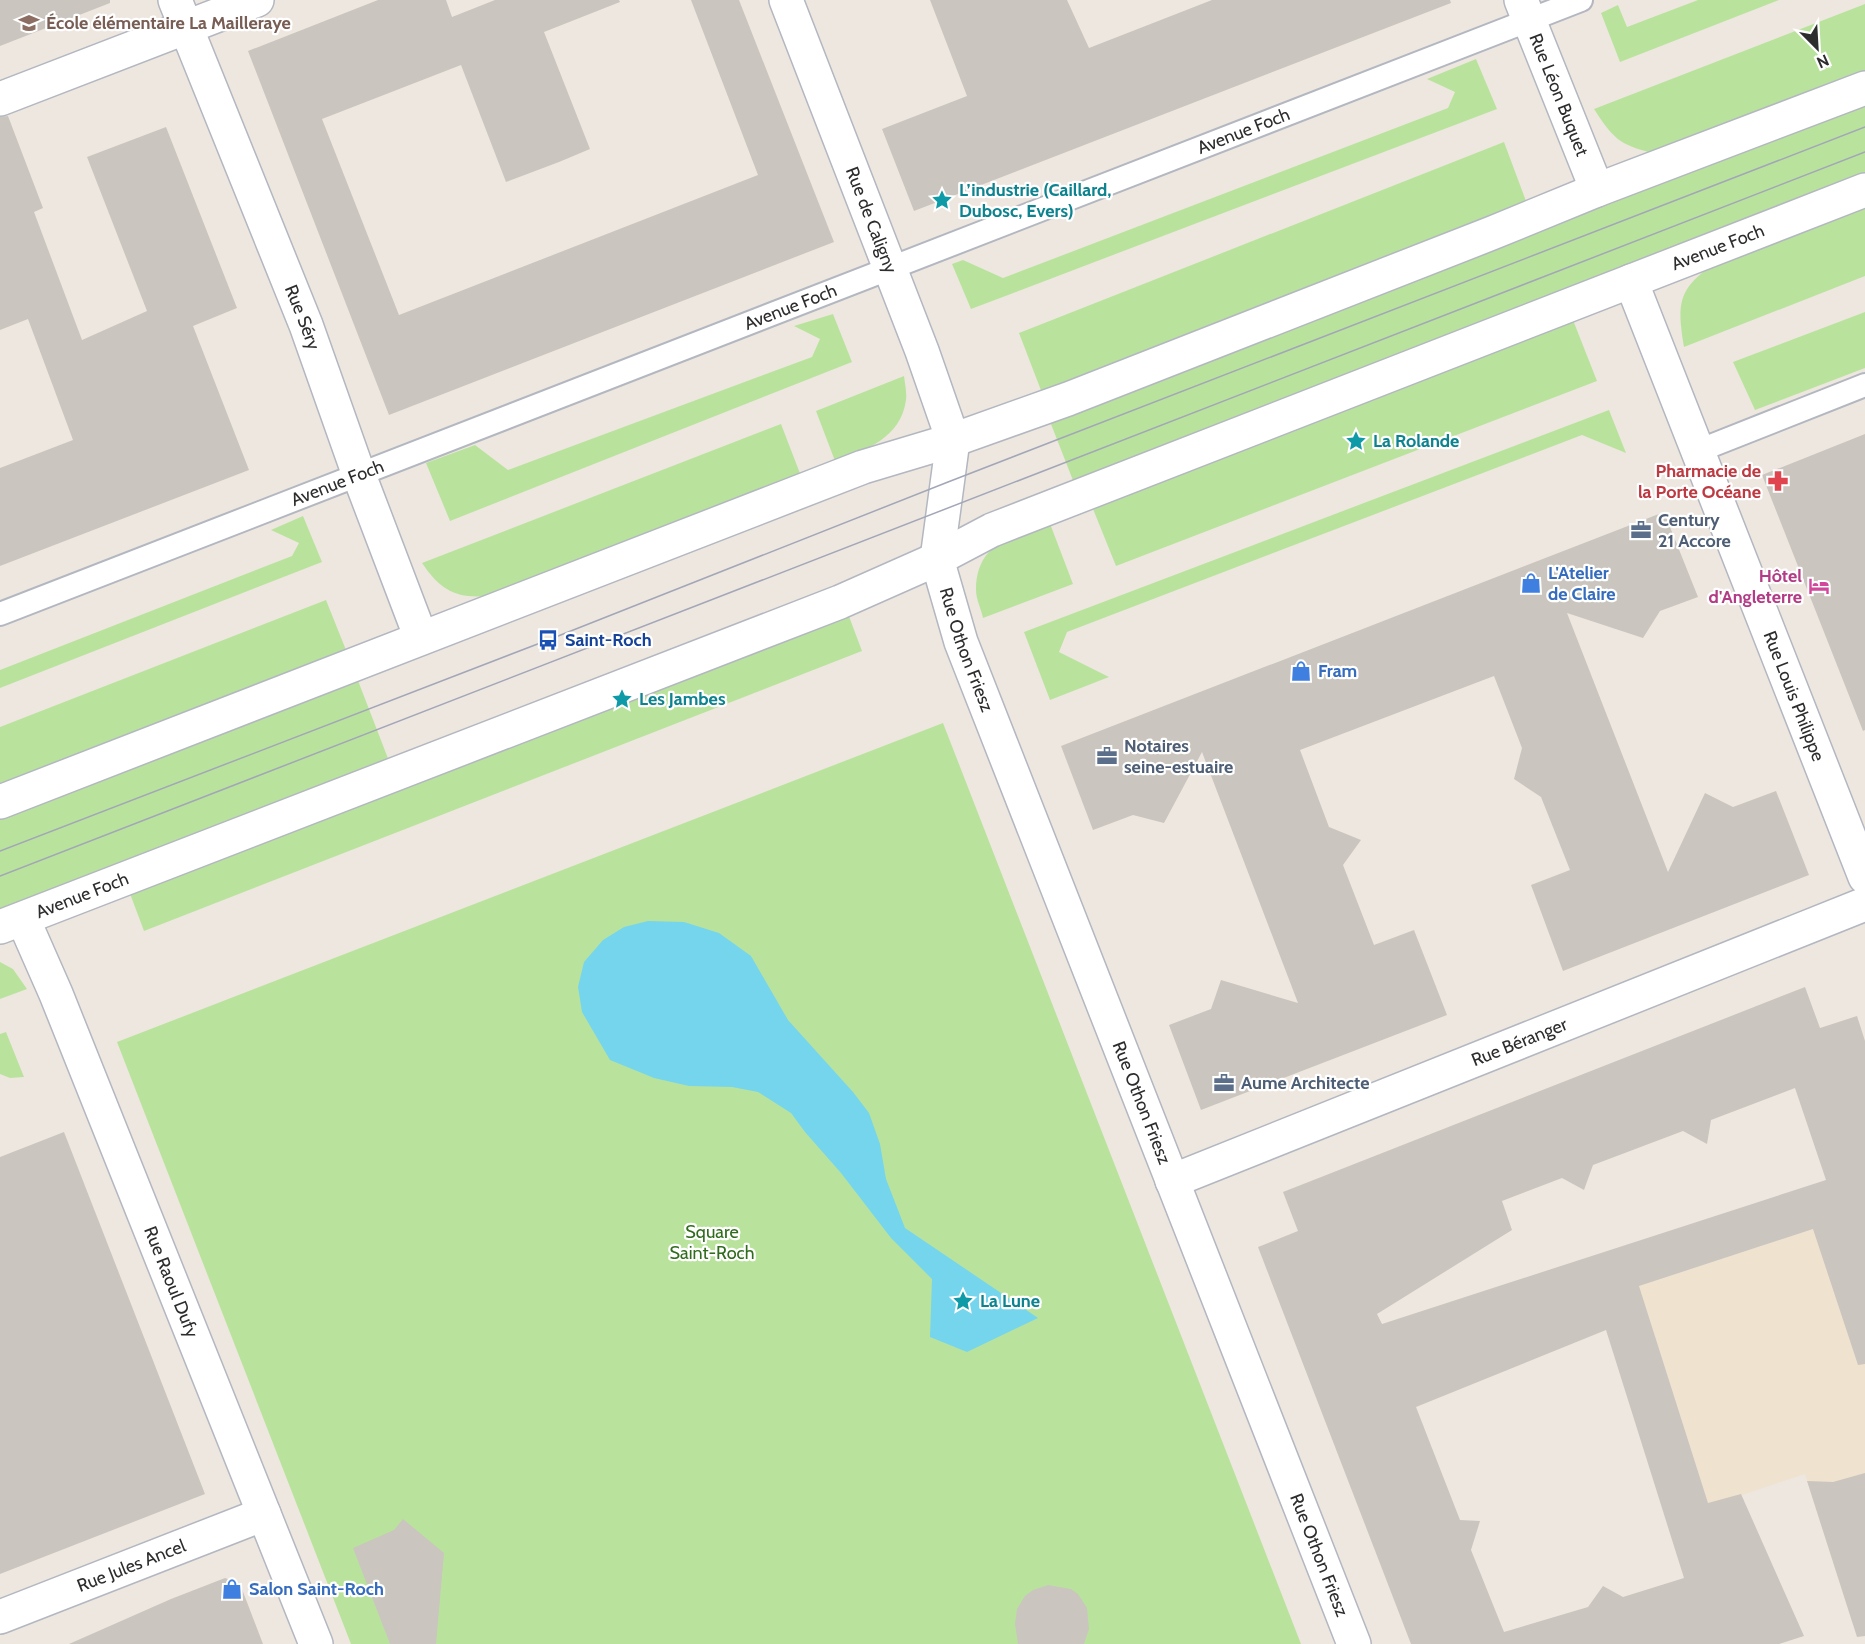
<svg xmlns="http://www.w3.org/2000/svg" width="1865" height="1644" font-family="Cabin,sans-serif">
<style>
.education{fill:#efe3d0}
.green{fill:#b9e39d}
.water{fill:#75d5ed}
.building{fill:#cac5be;fill-rule:evenodd}
.lines{fill:none;stroke-linecap:round;stroke-linejoin:round}
.lane-casing{stroke:#b3b7c0;stroke-width:26}
.street-casing{stroke:#b3b7c0;stroke-width:36}
.secondary-casing{stroke:#b3b7c0;stroke-width:36}
.lane{stroke:#fff;stroke-width:22}
.street{stroke:#fff;stroke-width:33}
.secondary{stroke:#fff;stroke-width:33}
.tram{stroke:#a2a6b7;stroke-width:1.5}
.labels{text-anchor:middle;dominant-baseline:central;stroke-width:4.5;stroke-linejoin:round;paint-order:stroke}
.education-label{font-size:18px;font-weight:bold;fill:#785e54;stroke:#fff;text-anchor:start}
.street-label{font-size:18px;fill:#2d2d2d;stroke:#fff}
.culture-label{font-size:18px;font-weight:bold;fill:#0d838f;stroke:#fff;text-anchor:start}
.health-label{font-size:18px;font-weight:bold;fill:#be3a42;stroke:#fff;text-anchor:end}
.service-label{font-size:18px;font-weight:bold;fill:#4e5e75;stroke:#fff;text-anchor:start}
.shop-label{font-size:18px;font-weight:bold;fill:#366cbe;stroke:#fff;text-anchor:start}
.hotel-label{font-size:18px;font-weight:bold;fill:#b23c85;stroke:#fff;text-anchor:end}
.transit-label{font-size:18px;font-weight:bold;fill:#164399;stroke:#fff;text-anchor:start}
.park-label{font-size:18px;fill:#316b1c;stroke:#fff}
</style>
<rect width="100%" height="100%" fill="#eee7e0"/>
<path class="education" d="M1865 1212V1618L1852 1622 1805 1474 1742 1495 1708 1503 1639 1286Z"/>
<path class="green" d="M1698 0H1779L1620 62 1601 13 1618 5 1627 27Z
M1865 4V74L1653 153C1619 145 1613 138 1594 109Z
M1476 59 1497 109 971 309 952 264 963 260 1003 278 1448 108 1455 92 1427 79Z
M1865 102V176L1074 483 1049 419Z
M1504 142 1526 201 1513 211 1042 393 1019 333Z
M1865 204V276L1684 347C1676 300 1679 288 1719 260Z
M1865 312V368L1755 410 1733 362Z
M833 314 852 362 450 521 426 463 475 445 508 470 812 357 820 339 794 326Z
M1573 320 1597 381 1116 566 1091 504Z
M904 376C905 384 907 393 906 400 901 438 866 450 835 461L816 411Z
M1609 410 1626 453 1582 435 1067 632 1059 652 1109 677 1050 700 1024 632Z
M781 424 801 476 495 595C460 600 442 593 422 563Z
M303 516 322 562 0 688V670L292 556 299 543 271 530Z
M1049 521 1073 584 983 618C981 609 976 599 976 590 976 543 1013 535 1049 521Z
M326 600 346 650 0 785V727Z
M847 611 862 651 144 931 129 891Z
M357 678 389 761 0 912V815Z
M943 723 1301 1644H351L117 1042Z
M0 962 13 969 27 989 0 999Z
M6 1032 24 1077 10 1078 0 1074V1034Z"/>
<path class="water" d="M648 921 684 922 719 933 751 956 788 1020 853 1092 869 1113 880 1144 886 1179 905 1228 1038 1318 967 1352 930 1337 932 1279 891 1238 841 1173 805 1132 791 1113 758 1092 732 1087 689 1086 654 1078 610 1060 582 1012 578 987 584 962 603 940 624 927Z"/>
<path class="building" d="M0 0H110V3L0 46Z
M378 0H446L452 17 495 0H619L620 2 544 32 590 149 559 162 506 182 461 65 322 119 399 315 758 175 691 0H739L834 242 389 415 248 51Z
M930 0H1067L1089 48 1212 0H1450L1451 3 914 211 882 129 967 96Z
M8 116 43 208 34 212 82 340 147 311 87 157 166 127 237 308 193 326 249 470 0 566V468L73 440 28 319 0 330V117Z
M1865 434V730L1863 731 1762 475Z
M1664 512 1698 597 1660 611 1643 638 1567 613 1668 872 1705 793 1733 807 1776 791 1809 875 1563 971 1531 885 1570 870 1541 797 1514 779 1522 748 1494 676 1300 750 1329 827 1361 840 1343 865 1374 945 1414 930 1447 1015 1201 1110 1169 1025 1211 1009 1221 980 1298 1003 1202 752 1164 823 1133 815 1093 830 1061 746Z
M1805 987 1820 1028 1857 1016 1865 1041V1364L1858 1365 1813 1229 1639 1286 1708 1503 1741 1494 1804 1636 1779 1644H1411L1258 1247 1298 1231 1283 1192ZM1795 1088 1826 1180 1382 1324 1377 1314 1512 1230 1502 1201 1562 1178 1584 1190 1593 1165 1683 1131 1707 1144 1711 1120ZM1606 1330 1684 1578 1623 1597 1603 1586 1588 1607 1504 1632 1471 1550 1480 1521 1460 1520 1416 1407Z
M64 1132 205 1494 0 1574V1157Z
M1865 1473V1636L1857 1637 1807 1481 1833 1482Z
M403 1519 444 1553 436 1644H390L353 1548 394 1530Z
M225 1578 240 1584 263 1644H69L171 1599Z
M1048 1585 1071 1589 1078 1594 1087 1608 1089 1629 1084 1644H1018L1015 1624 1017 1609 1025 1596 1033 1590Z"/>
<g class="lines">
<g class="lane-casing">
<g id="lane">
<path d="M1698 451 1865 385"/>
<path id="s1" d="M0 614 1581 0"/>
</g>
</g>
<g class="street-casing">
<g id="street">
<path id="s2" d="M175 0 306 325 359 475 421 638"/>
<path id="s3" d="M786 0 922 351 953 440 937 559 961 642 1354 1644"/>
<path id="s4" d="M1521 0 1597 190"/>
<path d="M0 99 257 0"/>
<path id="s5" d="M1631 281 1865 877"/>
<path id="s6" d="M23 919 56 994 316 1644"/>
<path id="s7" d="M1172 1181 1865 904"/>
<path id="s8" d="M0 1617 264 1514"/>
</g>
</g>
<g class="secondary-casing">
<g id="secondary">
<path d="M0 802 863 467 953 440 1068 399 1492 233 1597 190 1865 88"/>
<path id="s9" d="M0 927 840 602 937 559 992 530 1865 190"/>
</g>
</g>
<use href="#lane" class="lane"/>
<use href="#street" class="street"/>
<use href="#secondary" class="secondary"/>
<path class="tram" d="M0 851 548 640 948 482 1865 127
M0 876 1865 152"/>
</g>
<defs>
<g id="school-bare" transform="scale(1.62)"><path d="M0-5L7-2L0 1L-7-2ZM-4 1L0 2.5L4 1V4Q0 6-4 4Z" fill="#8d6e63" stroke="#fff" stroke-width="2.5" paint-order="stroke"/></g>
<g id="sight-bare" transform="scale(1.62)"><path d="M0-6L1.8-2.2L6-1.7L2.9 1.2L3.7 5.4L0 3.3L-3.7 5.4L-2.9 1.2L-6-1.7L-1.8-2.2Z" fill="#0f9aa8" stroke="#fff" stroke-width="2.5" paint-order="stroke"/></g>
<g id="pharmacy-bare" transform="scale(1.62)"><path d="M-2-6h4v4h4v4h-4v4h-4v-4h-4v-4h4Z" fill="#e0444e" stroke="#fff" stroke-width="2.5" paint-order="stroke"/></g>
<g id="office-bare" transform="scale(1.62)"><path d="M-6-3h4V-5.5h4V-3h4V5H-6ZM-1-4.5V-3h2v-1.5ZM-6 0V1H6V0Z" fill="#5c6f8a" stroke="#fff" stroke-width="2.5" paint-order="stroke"/></g>
<g id="shop-bare" transform="scale(1.62)"><path d="M-5-2.5h2.3a2.7 3.5 0 0 1 5.4 0H5L5.5 6h-11ZM-1.5-2.5h3a1.5 2.3 0 0 0-3 0Z" fill="#3f7fe0" stroke="#fff" stroke-width="2.5" paint-order="stroke"/></g>
<g id="hotel-bare" transform="scale(1.62)"><path d="M-6-4.5h1.5V1H6V5H4.5V3h-9V5H-6ZM-4 0a1.8 1.8 0 1 1 3.6 0ZM.5 0V-2.5h3Q6-2.5 6 0Z" fill="#d1479c" stroke="#fff" stroke-width="2.5" paint-order="stroke"/></g>
<g id="bus-bare" transform="scale(1.62)"><path d="M-5-6H5V4H4V6H2V4H-2V6H-4V4H-5ZM-3.5-4V0h7V-4ZM-3.5 1.2v1.5H-2V1.2ZM2 1.2v1.5H3.5V1.2Z" fill="#1a4fb4" stroke="#fff" stroke-width="2.5" paint-order="stroke"/></g>
</defs>
<g fill-rule="evenodd">
<use href="#school-bare" x="29" y="23"/>
<use href="#sight-bare" x="942" y="200"/>
<use href="#sight-bare" x="1356" y="441"/>
<use href="#pharmacy-bare" x="1778" y="481"/>
<use href="#office-bare" x="1641" y="530"/>
<use href="#shop-bare" x="1531" y="583"/>
<use href="#hotel-bare" x="1819" y="586"/>
<use href="#bus-bare" x="548" y="640"/>
<use href="#shop-bare" x="1301" y="671"/>
<use href="#sight-bare" x="622" y="699"/>
<use href="#office-bare" x="1107" y="756"/>
<use href="#office-bare" x="1224" y="1083"/>
<use href="#sight-bare" x="963" y="1301"/>
<use href="#shop-bare" x="232" y="1589"/>
</g>
<g class="labels">
<g class="education-label">
<text x="46" y="23">École élémentaire La Mailleraye</text>
</g>
<g class="street-label">
<text stroke="none"><textPath href="#s4" startOffset="102">Rue Léon Buquet</textPath></text>
<text stroke="none"><textPath href="#s1" startOffset="1334">Avenue Foch</textPath></text>
<text stroke="none"><textPath href="#s3" startOffset="236">Rue de Caligny</textPath></text>
<text stroke="none"><textPath href="#s9" startOffset="1848">Avenue Foch</textPath></text>
<text stroke="none"><textPath href="#s1" startOffset="848">Avenue Foch</textPath></text>
<text stroke="none"><textPath href="#s2" startOffset="342">Rue Séry</textPath></text>
<text stroke="none"><textPath href="#s1" startOffset="362">Avenue Foch</textPath></text>
<text stroke="none"><textPath href="#s3" startOffset="686">Rue Othon Friesz</textPath></text>
<text stroke="none"><textPath href="#s5" startOffset="446">Rue Louis Philippe</textPath></text>
<text stroke="none"><textPath href="#s9" startOffset="88">Avenue Foch</textPath></text>
<text stroke="none"><textPath href="#s7" startOffset="374">Rue Béranger</textPath></text>
<text stroke="none"><textPath href="#s3" startOffset="1172">Rue Othon Friesz</textPath></text>
<text stroke="none"><textPath href="#s6" startOffset="392">Rue Raoul Dufy</textPath></text>
<text stroke="none"><textPath href="#s3" startOffset="1658">Rue Othon Friesz</textPath></text>
<text stroke="none"><textPath href="#s8" startOffset="141">Rue Jules Ancel</textPath></text>
</g>
<g class="culture-label">
<text x="959" y="190">L’industrie (Caillard,<tspan x="959" dy="21">Dubosc, Evers)</tspan></text>
<text x="1373" y="441">La Rolande</text>
<text x="639" y="699">Les Jambes</text>
<text x="980" y="1301">La Lune</text>
</g>
<g class="health-label">
<text x="1761" y="471">Pharmacie de<tspan x="1761" dy="21">la Porte Océane</tspan></text>
</g>
<g class="service-label">
<text x="1658" y="520">Century<tspan x="1658" dy="21">21 Accore</tspan></text>
<text x="1124" y="746">Notaires<tspan x="1124" dy="21">seine-estuaire</tspan></text>
<text x="1241" y="1083">Aume Architecte</text>
</g>
<g class="shop-label">
<text x="1548" y="573">L'Atelier<tspan x="1548" dy="21">de Claire</tspan></text>
<text x="1318" y="671">Fram</text>
<text x="249" y="1589">Salon Saint-Roch</text>
</g>
<g class="hotel-label">
<text x="1802" y="576">Hôtel<tspan x="1802" dy="21">d'Angleterre</tspan></text>
</g>
<g class="transit-label">
<text x="565" y="640">Saint-Roch</text>
</g>
<g class="park-label">
<text x="712" y="1232">Square<tspan x="712" dy="21">Saint-Roch</tspan></text>
</g>
</g>
<g transform="translate(1817 48) rotate(156)" stroke="#ffffff" stroke-width="4.5" paint-order="stroke">
<path d="M0-4.5L10 22L0 15L-10 22Z" fill="#2d2d2d"/>
<text y="-9" font-size="16" font-weight="bold" text-anchor="middle" fill="#2d2d2d">N</text>
</g>
</svg>
